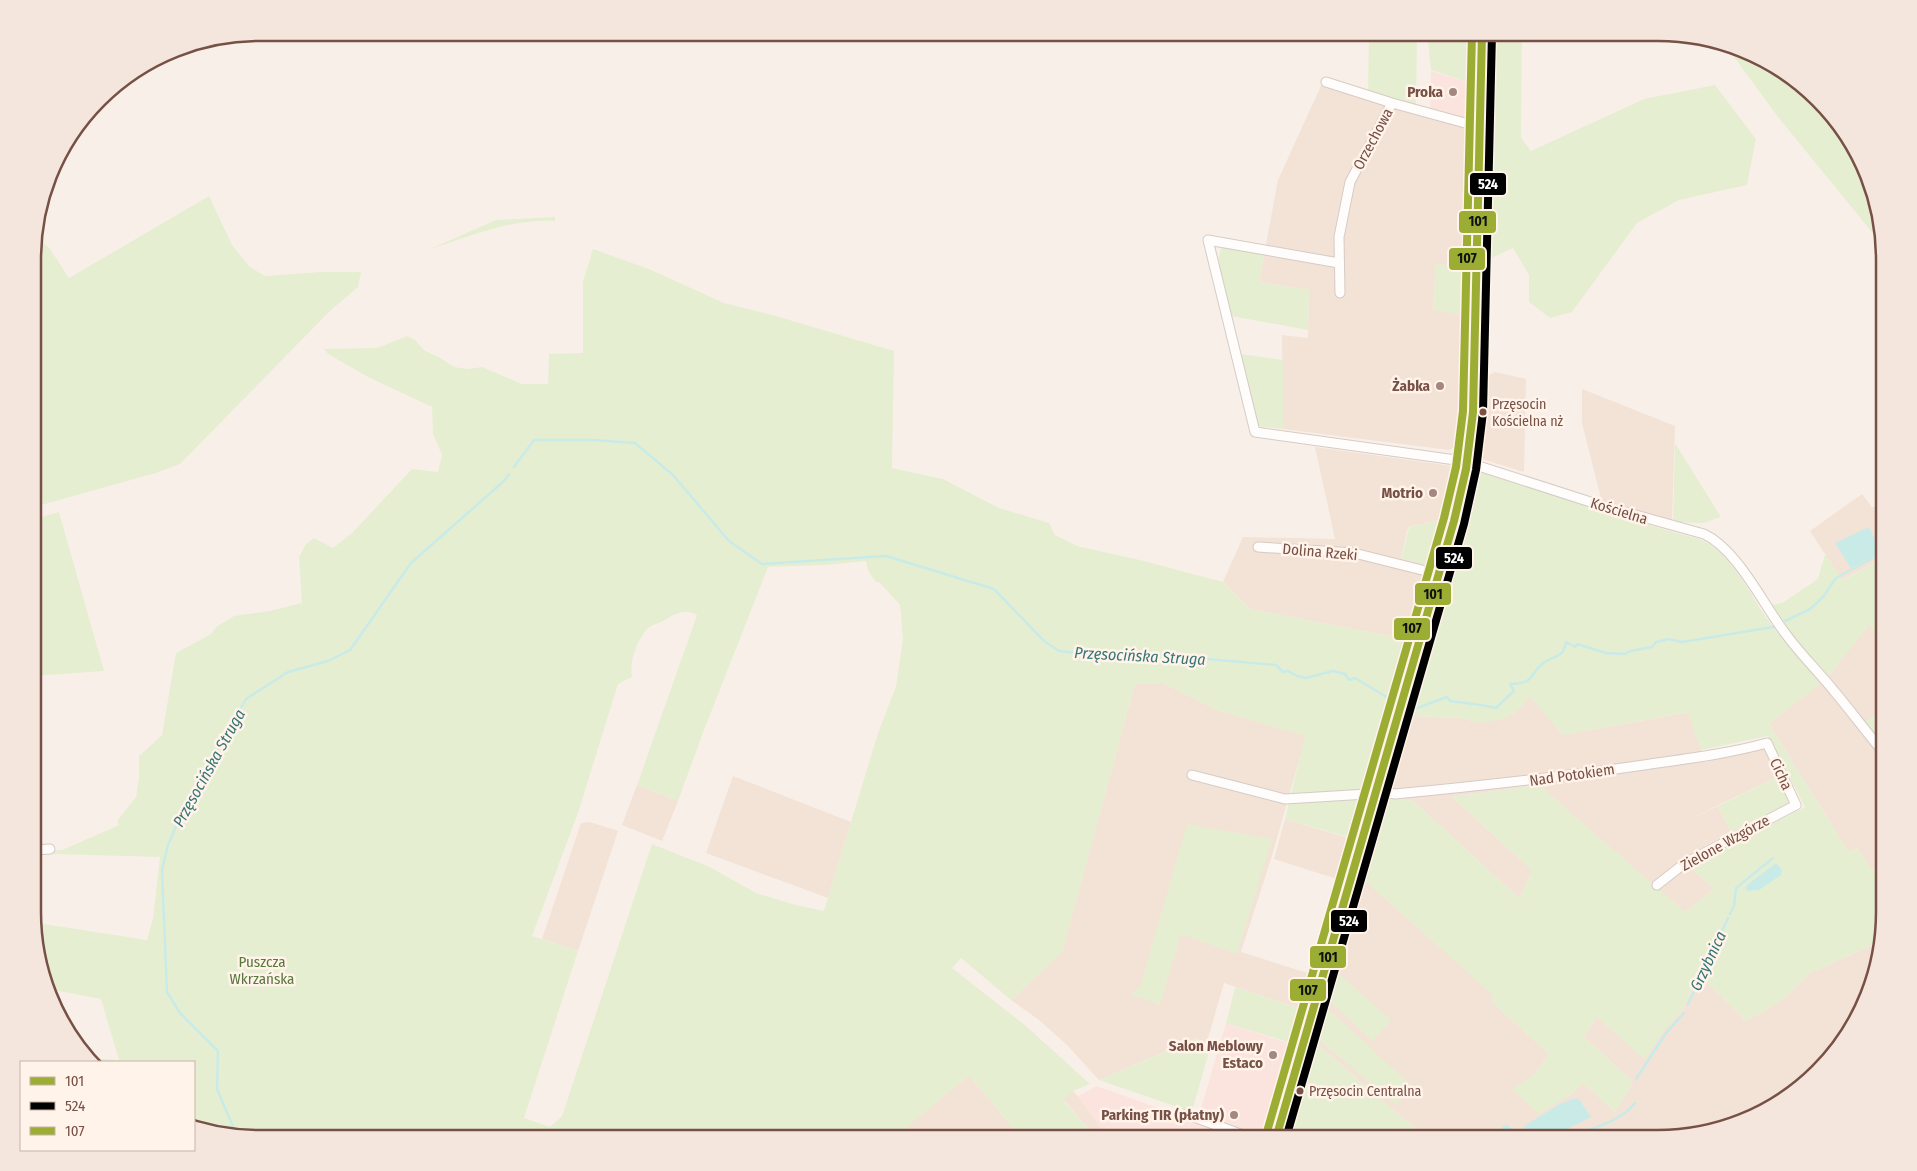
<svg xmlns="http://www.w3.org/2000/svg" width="1917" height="1171" font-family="'Fira Sans Condensed',sans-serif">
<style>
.residential{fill:#f3e2d6}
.commercial{fill:#fce4de}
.green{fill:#e6eed1;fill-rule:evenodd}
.water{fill:#c9ebe8}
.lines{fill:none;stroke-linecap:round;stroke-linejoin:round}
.stream{stroke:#c9ebe8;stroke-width:2.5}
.minor-casing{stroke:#d6cbc5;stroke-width:11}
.minor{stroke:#fefdfc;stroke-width:9}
.bus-1-casing{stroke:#fff3ea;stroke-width:11}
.bus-2-casing{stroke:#fff3ea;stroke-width:11}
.bus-3-casing{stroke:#fff3ea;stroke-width:11}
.bus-1{stroke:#9cad34;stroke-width:8}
.bus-2{stroke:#000;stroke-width:8}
.bus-3{stroke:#9cad34;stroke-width:8}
.poi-dot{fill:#a4887f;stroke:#fff3ea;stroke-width:2}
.bus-dot{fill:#775046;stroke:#fff3ea;stroke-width:2}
.labels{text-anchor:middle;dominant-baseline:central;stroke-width:5;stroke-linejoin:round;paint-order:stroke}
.bus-label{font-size:14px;fill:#775046;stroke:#fff3ea;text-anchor:start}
.poi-label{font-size:15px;font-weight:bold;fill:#775046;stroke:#fff3ea;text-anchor:end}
.street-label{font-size:15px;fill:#775046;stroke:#fff3ea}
.park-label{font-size:15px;fill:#56783b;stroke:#fff3ea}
.water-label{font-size:16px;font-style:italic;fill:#367676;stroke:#fff3ea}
.rim{fill:none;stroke:#775046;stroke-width:2.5}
.line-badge{stroke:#fff3ea;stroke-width:2}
.badge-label{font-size:14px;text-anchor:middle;font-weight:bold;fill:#fff}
.pale-badge-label{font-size:14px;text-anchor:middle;font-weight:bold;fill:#111}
</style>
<rect width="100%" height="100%" fill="#f8f0e8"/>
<path class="residential" d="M1325 77 1471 124 1467 270H1454L1436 264 1433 309 1467 315 1459 446 1449 450 1283 429 1282 335 1308 338 1309 290 1259 282 1278 180Z
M1495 372 1526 379 1524 472 1482 459 1487 376Z
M1582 389 1675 426 1672 522 1602 502 1582 423Z
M1315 447 1459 467 1441 520 1408 527 1401 558 1429 566 1410 640 1250 609 1223 582 1243 537 1335 539Z
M1862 494 1872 507 1884 506V557L1842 580 1810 531Z
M1869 624 1884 642V867L1872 871 1858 848 1848 851 1769 724 1827 678Z
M1163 683 1217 710 1306 736 1271 859 1241 952 1314 975 1304 1010 1224 983 1206 1045 1197 1038 1099 1080 1067 1045 1039 1020 1011 1000 1062 952 1135 684Z
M1530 696 1563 735 1689 712 1705 762 1766 746 1779 776 1685 821 1718 806 1731 832 1681 859 1651 883 1539 785 1452 797 1532 870 1520 899 1413 801 1385 797 1399 748 1414 716 1460 718 1476 722 1514 714Z
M733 776 851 822 828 898 706 853Z
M637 785 678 801 662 841 622 825Z
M1285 819 1348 838 1337 879 1274 859Z
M590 822 618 831 578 951 542 939 581 823Z
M1689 866 1714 889 1685 912 1659 890Z
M1362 878 1495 996 1491 1001 1549 1054 1535 1074 1513 1089 1570 1095 1583 1083 1615 1112 1633 1082 1584 1037 1597 1017 1645 1059 1664 1030 1683 1009 1699 975 1746 1021 1782 1000 1810 973 1881 941 1873 985 1846 1038 1771 1108 1673 1138H1427L1387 1105 1315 1042Z
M969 1075 1021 1138H917L907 1126Z
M1073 1091 1078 1096 1109 1138H1096L1063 1099Z"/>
<path class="commercial" d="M1431 71 1471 83V124L1430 111Z
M1226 1023 1294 1045 1267 1138H1107L1078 1096 1097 1086 1197 1122Z"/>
<path class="green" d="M1369 33H1417L1416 107 1368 92Z
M1427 33H1473L1471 83 1431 70Z
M1494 33H1522L1521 138 1531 151 1644 99 1715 85 1756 139 1747 185 1679 200 1637 223 1572 312 1550 318 1529 302V275L1513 248 1487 260 1484 256Z
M1731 47 1784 71 1854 146 1884 247 1778 117 1731 53Z
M209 196 232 245 250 267 265 276 320 272H361L358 287 331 310 180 464 156 473 34 507V234L50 249 69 278Z
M555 217V221C509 219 470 236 428 250L496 220Z
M1223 240 1265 248 1259 282 1309 290 1308 330 1231 316 1218 261Z
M593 249 649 269 724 303 776 316 894 351 892 468 943 479 999 508 1049 523 1055 535 1077 546 1144 561 1223 582 1250 609 1410 640 1386 699 1381 729 1351 838 1285 819 1305 736 1217 710 1163 683 1135 684 1062 953 1011 1000 961 958 952 968 1026 1026 1090 1084 1073 1091 1063 1100 1096 1138H1021L969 1075 908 1126 917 1138H259L200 1131 194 1128V1062H95L91 1058 119 1060 101 999 53 990 34 941V872L40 876 35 911 44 924 147 940 153 918 160 857 54 854 49 851 62 850 119 825 117 821 136 797 139 778V756L162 735 176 653 211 634 216 627 234 616 270 611 302 603 299 557 306 544 314 538 333 548 352 533 412 469 438 472 442 455 433 434 432 407 366 376 328 354 324 349 377 348 407 336 415 340 425 351 439 357 454 367 468 369 482 367 522 384H548L549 354 583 353V282ZM866 561 868 571 876 582H879L900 605 903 639 896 686 878 733 824 911 796 905 756 893 710 867 652 844 562 1116 550 1127 524 1118 578 951 532 936 578 813 618 684 632 677C629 662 637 640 647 629 651 625 657 624 661 622 673 615 684 607 697 615L637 785 678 801 704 730 768 567 826 565Z
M1436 264 1454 265 1455 270H1467V315L1433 310Z
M1241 354 1283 360V429L1256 426Z
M1675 443 1721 517 1703 523 1673 522Z
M1477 470C1551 491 1624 520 1699 539 1730 550 1748 592 1766 617 1783 640 1802 662 1821 683L1769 724 1848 851 1858 848 1872 871 1884 867V927L1881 941 1810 973 1782 1000 1746 1021 1699 975 1683 1009 1664 1030 1645 1060 1597 1017 1584 1037 1633 1082 1615 1112 1583 1083 1570 1095 1539 1114 1512 1089 1535 1074 1549 1054 1491 1001 1494 996 1362 878 1385 797 1413 801 1520 899 1532 870 1452 797 1539 785 1685 912 1714 889 1689 866 1805 807 1768 736 1701 750 1688 712 1563 735 1530 697 1514 714 1501 720 1476 722 1460 718 1414 716 1431 642 1450 580 1475 485Z
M59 512 104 671 34 676V519Z
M1441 520 1429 566 1401 559 1409 527Z
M1825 554 1843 580 1884 557V642L1869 625 1827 678 1784 624 1772 605 1782 603 1818 579Z
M1874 715 1884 723V747L1864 723Z
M1779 776 1791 797 1788 804 1731 832 1718 806Z
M1187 824 1272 839 1237 954 1181 934 1160 1005 1131 994 1140 987Z
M1336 971 1391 1020 1373 1041 1328 1000Z
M1235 987 1304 1010 1294 1044 1226 1023Z
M1325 1006 1413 1087 1396 1105 1317 1038Z
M1198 1038 1209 1051 1192 1112 1099 1080Z
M1315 1042 1387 1105 1427 1138H1385L1374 1129 1368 1138H1284C1289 1125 1295 1111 1299 1098 1305 1079 1309 1060 1315 1042Z"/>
<path class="water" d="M1869 527 1881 552 1851 568 1835 543Z
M1776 863 1782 870 1781 875 1759 890 1748 891 1745 888 1747 885Z
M1576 1098 1579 1099 1591 1117 1549 1138H1531L1524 1126 1560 1104Z
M1506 1124 1515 1131 1519 1138H1490Z"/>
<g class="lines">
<path class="stream" d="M514 467 534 440H594L635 443 673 475 729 541 762 564 886 556 994 589 1044 641 1059 651 1100 655 1128 652 1276 665 1283 672 1288 671 1297 676 1306 678 1333 671 1345 674 1349 680 1355 678 1388 698 1395 700
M1785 621 1810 609 1823 597 1836 578 1882 553 1884 543
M1410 706 1417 708 1447 697 1450 701 1481 705 1496 708 1514 691 1510 684C1537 684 1528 673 1545 662 1556 654 1563 659 1566 642L1575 647 1577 644 1606 653 1625 654 1630 651 1652 647 1656 642 1669 639 1682 642 1773 627
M1730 914 1734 906 1736 888 1773 858
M1688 1004 1728 918
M1636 1079 1666 1033 1684 1013
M237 1136 217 1089 218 1051 180 1013 167 992 162 870 168 845 185 805 246 699 288 672 328 661 350 650 411 563 504 481 509 474
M1565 1138C1588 1129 1620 1123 1635 1103"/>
<g class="minor-casing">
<path id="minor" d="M1326 82 1392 103 1465 123H1480
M1339 263 1208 240 1255 432 1463 461 1603 506 1704 534C1737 549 1763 604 1785 633 1800 654 1818 671 1834 691 1851 711 1867 733 1884 753
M1340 293 1339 237 1350 182 1392 103
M1258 547 1354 553 1438 574
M1192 775 1285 799 1367 794 1377 791 1395 794C1478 786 1561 777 1644 765 1685 759 1727 754 1767 743L1796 805 1685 863 1657 885
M34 850 50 849
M1186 1114 1251 1138
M1276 1138 1454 521 1466 469 1473 412 1482 33"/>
</g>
<use href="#minor" class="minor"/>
<g class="bus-1-casing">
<path id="bus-1" d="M1276 1138 1454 521 1466 469 1473 412 1482 33"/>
</g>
<g class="bus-2-casing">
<path id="bus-2" d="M1286 1138 1464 524 1476 470 1483 412 1492 33"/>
</g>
<g class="bus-3-casing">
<path id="bus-3" d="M1266 1135 1444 518 1456 467 1463 411 1472 33"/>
</g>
<use href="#bus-1" class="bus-1"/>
<use href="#bus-2" class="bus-2"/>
<use href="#bus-3" class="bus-3"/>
</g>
<g class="poi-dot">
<circle cx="1453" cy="92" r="5"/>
<circle cx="1440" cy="386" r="5"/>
<circle cx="1433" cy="493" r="5"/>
<circle cx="1273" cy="1055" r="5"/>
<circle cx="1234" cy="1115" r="5"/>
</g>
<g class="bus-dot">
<circle cx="1483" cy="412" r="4.5"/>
<circle cx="1300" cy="1091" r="4.5"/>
</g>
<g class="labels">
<g class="bus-label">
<text x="1492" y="404">Przęsocin<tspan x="1492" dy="17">Kościelna nż</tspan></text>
<text x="1309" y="1091">Przęsocin Centralna</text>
</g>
<g class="poi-label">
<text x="1443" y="92">Proka</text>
<text x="1430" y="386">Żabka</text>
<text x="1423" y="493">Motrio</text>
<text x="1263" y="1046">Salon Meblowy<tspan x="1263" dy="17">Estaco</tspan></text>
<text x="1224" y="1115">Parking TIR (płatny)</text>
</g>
<g class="street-label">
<text transform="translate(1373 139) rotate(-62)">Orzechowa</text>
<text transform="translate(1619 511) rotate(17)">Kościelna</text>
<text transform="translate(1320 552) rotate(5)">Dolina Rzeki</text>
<text transform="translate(1781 774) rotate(65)">Cicha</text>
<text transform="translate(1572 775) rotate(-8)">Nad Potokiem</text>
<text transform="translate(1725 843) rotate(-29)">Zielone Wzgórze</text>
</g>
<g class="park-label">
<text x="262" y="962">Puszcza<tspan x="262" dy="17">Wkrzańska</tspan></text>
</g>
<g class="water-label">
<text transform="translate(1140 656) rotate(3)">Przęsocińska Struga</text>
<text transform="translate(209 768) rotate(-61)">Przęsocińska Struga</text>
<text transform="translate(1708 961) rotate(-65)">Grzybnica</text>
</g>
</g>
<path d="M0 0H1917V1171H0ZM259 41H1658A218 218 0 0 1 1876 259V912A218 218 0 0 1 1658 1130H259A218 218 0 0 1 41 912V259A218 218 0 0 1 259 41Z" fill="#f4e6dd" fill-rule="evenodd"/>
<path class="rim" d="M259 41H1658A218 218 0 0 1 1876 259V912A218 218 0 0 1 1658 1130H259A218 218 0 0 1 41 912V259A218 218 0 0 1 259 41Z"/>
<g class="line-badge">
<rect x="1469" y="172" width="38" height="24" rx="5" fill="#000"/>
<rect x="1458" y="210" width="39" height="24" rx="5" fill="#9cad34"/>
<rect x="1448" y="247" width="38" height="24" rx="5" fill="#9cad34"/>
<rect x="1435" y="546" width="38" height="24" rx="5" fill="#000"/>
<rect x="1414" y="582" width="38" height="24" rx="5" fill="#9cad34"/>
<rect x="1393" y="617" width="38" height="24" rx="5" fill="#9cad34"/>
<rect x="1330" y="909" width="38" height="24" rx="5" fill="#000"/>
<rect x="1309" y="945" width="38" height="24" rx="5" fill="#9cad34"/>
<rect x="1289" y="978" width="38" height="24" rx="5" fill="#9cad34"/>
</g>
<g class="badge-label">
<text x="1488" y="189">524</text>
<text x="1454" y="563">524</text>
<text x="1349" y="926">524</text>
</g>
<g class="pale-badge-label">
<text x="1478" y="226">101</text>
<text x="1467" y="263">107</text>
<text x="1433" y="599">101</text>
<text x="1412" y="633">107</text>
<text x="1328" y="962">101</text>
<text x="1308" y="995">107</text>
</g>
<rect x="20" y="1061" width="175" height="90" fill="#fff3ea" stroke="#c9b2a8"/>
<rect x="30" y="1077" width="25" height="8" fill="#9cad34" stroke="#c9b2a8"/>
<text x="65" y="1086" font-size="15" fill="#775046">101</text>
<rect x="30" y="1102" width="25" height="8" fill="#000000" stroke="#c9b2a8"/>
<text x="65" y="1111" font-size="15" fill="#775046">524</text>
<rect x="30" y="1127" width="25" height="8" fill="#9cad34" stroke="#c9b2a8"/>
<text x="65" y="1136" font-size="15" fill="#775046">107</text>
</svg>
